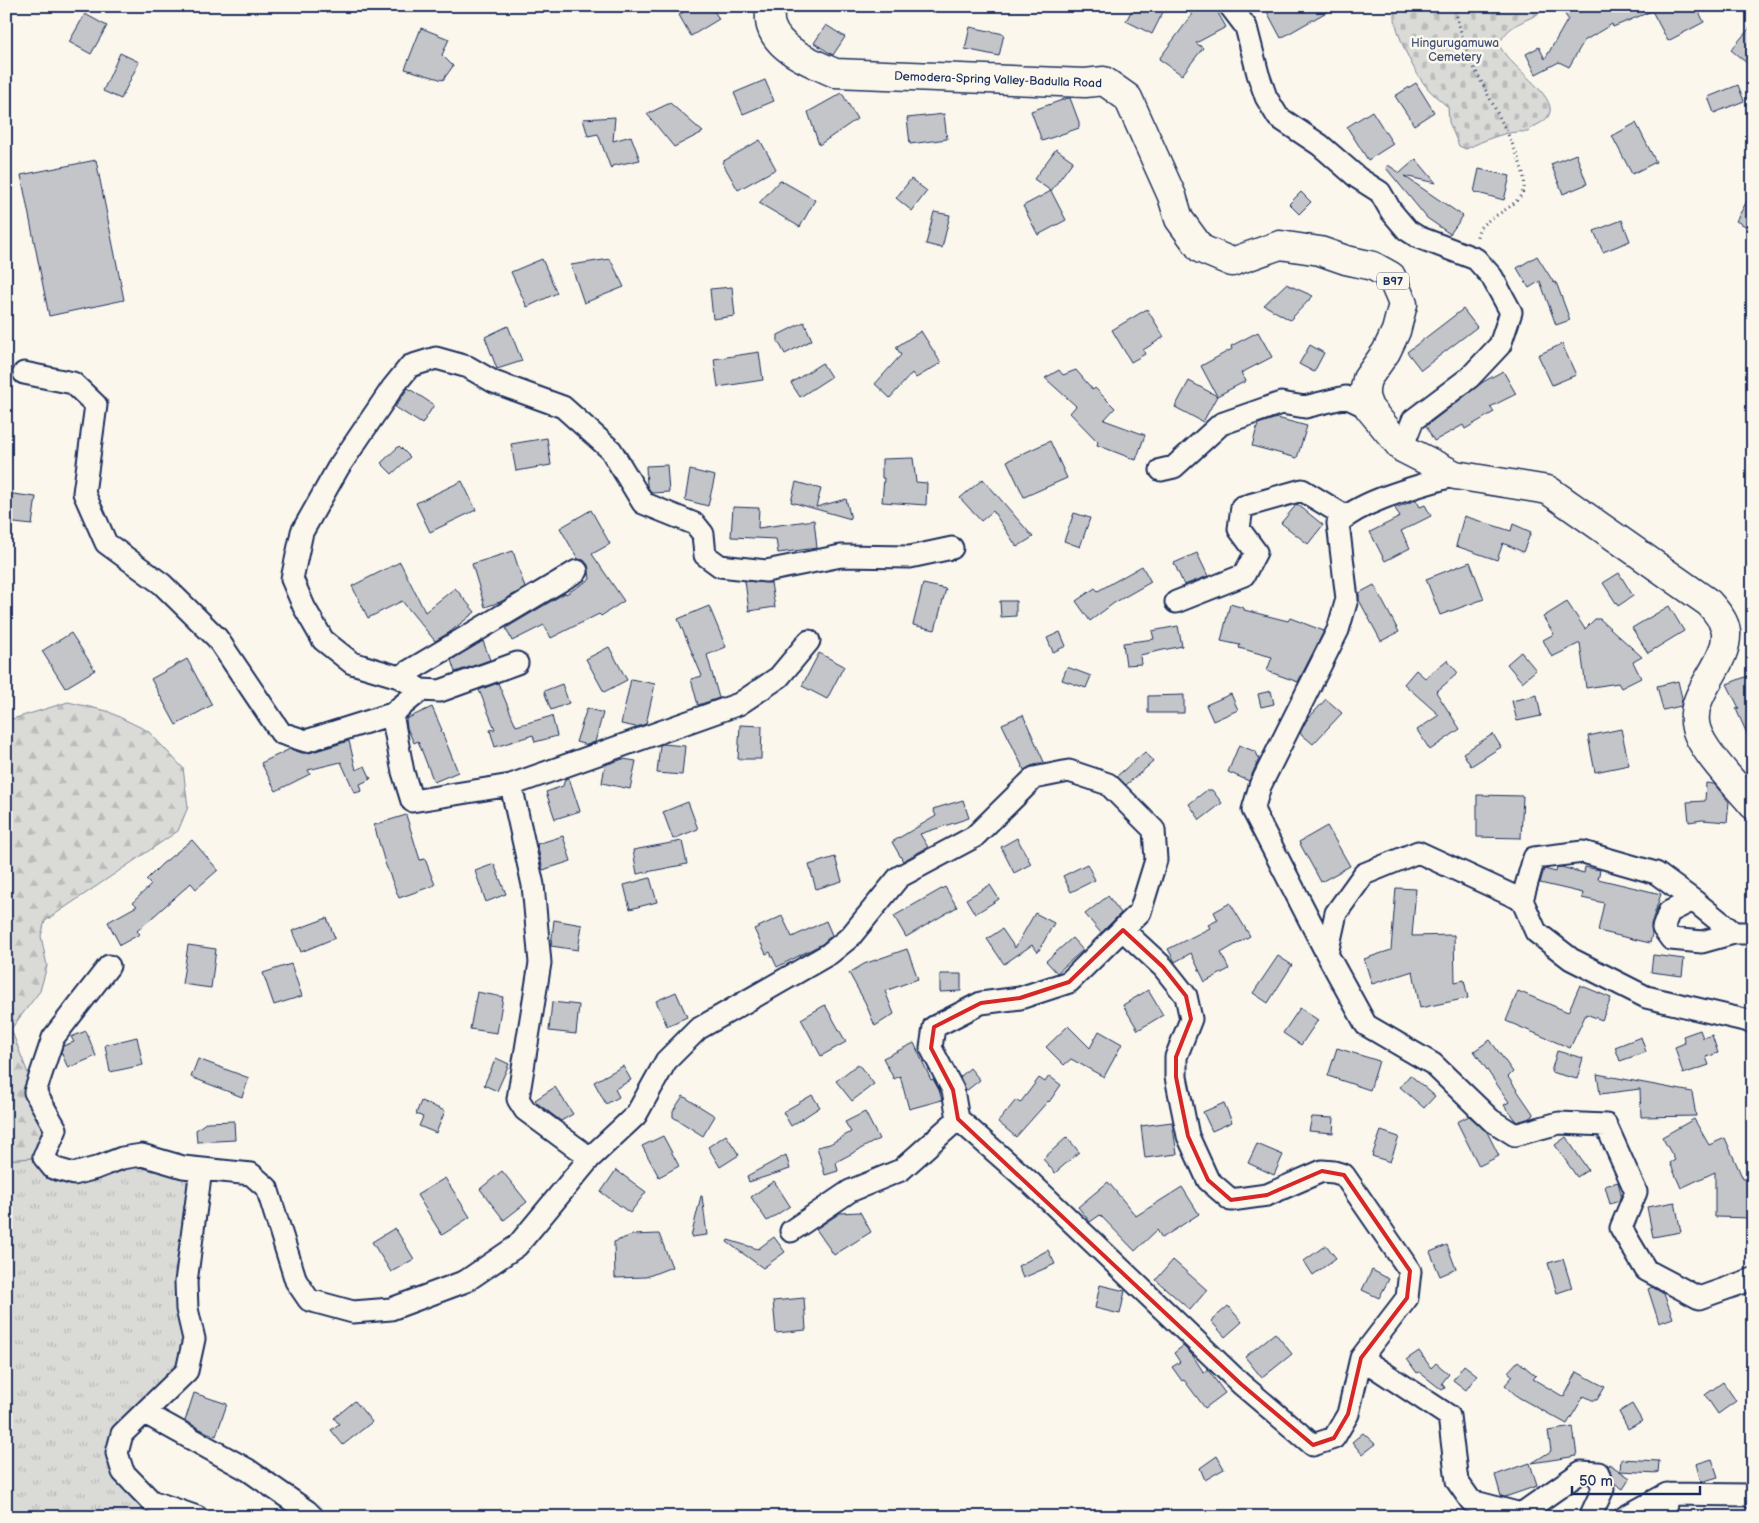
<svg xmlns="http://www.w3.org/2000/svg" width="1759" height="1523" font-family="'Balsamiq Sans',sans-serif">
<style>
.grass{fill:url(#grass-tufts);stroke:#7a849a}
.forest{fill:url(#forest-firs);stroke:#7a849a}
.cemetery{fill:url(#cemetery-stones);stroke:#7a849a}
.building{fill:#c3c5c9;stroke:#1b2f5e}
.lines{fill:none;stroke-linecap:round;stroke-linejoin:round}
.minor-casing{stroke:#1b2f5e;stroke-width:25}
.major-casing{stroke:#1b2f5e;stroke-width:31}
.path{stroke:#1b2f5e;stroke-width:3;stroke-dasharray:1 4;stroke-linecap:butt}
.minor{stroke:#fbf7ec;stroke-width:21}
.major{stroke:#fbf7ec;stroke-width:28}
.marked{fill:none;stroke:#d62828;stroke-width:4;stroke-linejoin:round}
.labels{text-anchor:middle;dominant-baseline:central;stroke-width:5;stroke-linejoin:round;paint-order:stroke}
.shield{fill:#fbf7ec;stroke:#5e6b89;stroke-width:1}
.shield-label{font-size:11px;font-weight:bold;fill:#1b2f5e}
.park-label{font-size:12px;fill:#415176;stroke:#fbf7ec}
.street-label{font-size:12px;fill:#1b2f5e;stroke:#fbf7ec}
</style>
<defs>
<pattern id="grass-tufts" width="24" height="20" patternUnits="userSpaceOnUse" patternTransform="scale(1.25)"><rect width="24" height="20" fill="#dadad7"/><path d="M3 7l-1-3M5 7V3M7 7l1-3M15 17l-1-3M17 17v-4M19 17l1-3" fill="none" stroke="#babbbb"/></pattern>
<pattern id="forest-firs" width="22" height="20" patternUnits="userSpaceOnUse" patternTransform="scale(1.25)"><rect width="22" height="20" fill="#dadad7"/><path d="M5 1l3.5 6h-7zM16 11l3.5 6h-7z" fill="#babbbb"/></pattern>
<pattern id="cemetery-stones" width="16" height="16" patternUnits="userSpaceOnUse" patternTransform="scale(1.25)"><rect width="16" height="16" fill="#dadad7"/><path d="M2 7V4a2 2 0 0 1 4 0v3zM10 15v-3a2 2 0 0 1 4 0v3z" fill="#babbbb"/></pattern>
</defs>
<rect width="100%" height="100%" fill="#fbf7ec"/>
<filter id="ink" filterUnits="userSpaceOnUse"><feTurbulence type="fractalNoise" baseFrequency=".02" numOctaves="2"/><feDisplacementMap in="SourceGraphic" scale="10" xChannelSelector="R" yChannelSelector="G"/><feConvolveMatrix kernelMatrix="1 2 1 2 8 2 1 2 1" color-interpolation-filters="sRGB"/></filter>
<g filter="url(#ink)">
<path class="grass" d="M44 1157 53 1168 122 1158 201 1169 187 1371 123 1434V1472L197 1517H6V1160Z"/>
<path class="forest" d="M68 702 107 711 148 731 183 768 188 807 178 831 45 921 41 936 47 966 40 991 11 1029 35 1092 56 1129 44 1157 6 1160V721Z"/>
<path class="cemetery" d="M1394 6H1548C1533 22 1511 19 1499 44 1505 64 1559 95 1549 115 1544 124 1534 124 1528 132 1506 130 1485 140 1466 149L1459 146 1449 122 1448 107C1440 100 1431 93 1425 85 1412 69 1392 27 1394 6Z"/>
<path class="building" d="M693 6H711L719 19 691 36 679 15Z
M1134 6H1166L1152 34 1126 21Z
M1196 6H1214L1226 27 1196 43 1203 48 1182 75 1159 59 1192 15 1189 10Z
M1264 6H1337L1281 38Z
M1570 6H1696L1704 22 1668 41 1652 11 1613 27 1612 24 1584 41 1569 67 1559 62 1536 74 1526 54 1539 47 1545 59 1568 19 1563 11Z
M85 14 107 26 91 54 69 42Z
M1753 24V68L1731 50Z
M826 25 845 37 833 55 814 43Z
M970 27 1004 34 999 56 965 49Z
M421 28 449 39 442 55 453 66 443 80 405 69Z
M120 53 139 62 121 99 103 91Z
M765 80 774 101 743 114 734 93Z
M1416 83 1434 112 1414 125 1395 96Z
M1738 85 1744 101 1714 113 1708 97Z
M842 93 857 119 819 145 808 112Z
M1068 98H1070L1079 122V128L1042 141 1031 111Z
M670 103 703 132 674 147 647 114Z
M1372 111 1393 144 1368 160 1347 127Z
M944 114 947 139 910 144 907 118Z
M615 117 613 141 631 136 640 160 612 166 611 169 598 134 588 136 583 119Z
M1636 123 1656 162 1632 174 1612 136Z
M760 140 776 169 738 190 722 162Z
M1056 149 1073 161 1051 191 1034 179Z
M1576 154 1587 184 1563 194 1551 164Z
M1416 159 1436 183 1404 176 1463 216 1450 234 1427 218 1386 168 1388 165 1400 173Z
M96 160 124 300 49 316 21 175Z
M1479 169 1510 176 1504 200 1474 192Z
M911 179 927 191 912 211 896 198Z
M780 180 815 200 800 227 759 203Z
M1753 190V230L1736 221Z
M1051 191 1066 220 1038 235 1023 206Z
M1301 192 1311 202 1299 214 1289 204Z
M934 212 950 215 942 248 926 244Z
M1622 220 1630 241 1603 252 1594 231Z
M1537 256 1554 283 1556 282 1570 320 1556 325 1540 281 1529 288 1517 268Z
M542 259 557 293 527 307 511 272Z
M610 259 624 287 584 303 571 265Z
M1286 284 1313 296 1290 320 1264 305Z
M732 287 735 316 713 319 710 289Z
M1147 309 1164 337 1143 350 1145 354 1131 362 1112 330Z
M1463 309 1477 327 1421 370 1407 352Z
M804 322 812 340 785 354 778 341V335Z
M508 326 522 361 497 369 485 337Z
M921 331 941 363 916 378 912 373 890 398 875 384 901 355 896 347Z
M1258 332 1272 357 1241 373 1246 381 1217 396 1201 366 1232 349 1231 346Z
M1562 344 1576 375 1552 385 1538 355Z
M1310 345 1324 353 1314 372 1299 364Z
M759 352 763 380 718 387 714 359Z
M822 363 831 377 800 397 791 383Z
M1059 370 1063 375 1076 370 1093 390 1095 388 1115 408 1104 420 1145 435 1136 460 1097 445 1098 442 1070 413 1076 406 1045 378Z
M1503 371 1516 394 1490 407 1494 412 1465 429 1463 425 1434 441 1426 426 1483 382Z
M1189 381 1217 396 1203 422 1175 407Z
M408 388 434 405 422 424 395 407Z
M1277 418 1307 426 1297 458 1252 446 1258 424Z
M547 438 551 465 516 471 511 444Z
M1050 441 1067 478 1024 497 1007 461Z
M399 446 410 457 392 474 381 463Z
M913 458 916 482 927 483 926 505 882 502 884 478H882V459Z
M667 465 669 492 652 493 647 486 646 466Z
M690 470 715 476 708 506 685 500Z
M983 479 1033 537 1017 547 993 511 981 521 960 498Z
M462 481 476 510 430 532 416 503Z
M796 482 821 489 816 507 846 499 851 519 791 502Z
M6 493 36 497 32 525 6 522Z
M1416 500 1420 507 1425 505 1431 516 1401 531 1410 548 1385 561 1370 532 1400 517 1395 508Z
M1297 504 1323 525 1308 544 1281 523Z
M733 507 759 508 758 528 814 520 817 548 778 553 776 539 731 537Z
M591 510 610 544 592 554 624 601 601 616 599 614 551 638 544 625 512 641 506 628 565 593 566 594 590 579 588 565 584 560 578 559 560 528Z
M1074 513 1090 518 1080 547 1064 541Z
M1464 516 1511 531 1513 524 1531 532 1523 552 1503 543 1497 560 1456 546Z
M513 551 525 588 500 602 485 607 472 564Z
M1197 553 1208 576 1184 585 1174 563Z
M400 562 425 612 455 588 475 612 450 632 435 641 402 601 368 618 352 586Z
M1470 562 1484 599 1440 615 1426 579Z
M1142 566 1151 582 1114 603 1090 621 1076 601 1095 588 1098 591Z
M1619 573 1633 596 1618 606 1603 583Z
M745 581 771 583 775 607 749 611Z
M923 584 946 589 935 630 913 625Z
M1374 585 1399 632 1381 641 1359 600V593Z
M1000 601H1016V616L1001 617Z
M1567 602 1585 629 1595 619H1600L1642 657 1633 662 1641 678 1621 688 1618 683 1586 688 1580 643 1552 657 1543 640 1554 634 1543 617Z
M1230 604 1244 608V610L1288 621 1290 618 1324 631 1298 682 1267 671 1272 657 1239 648 1240 645 1221 641Z
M709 606 726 647 707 655 719 698 698 705 691 679 702 676 678 619Z
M1669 606 1684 631 1648 653 1632 628Z
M1178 626 1182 646 1140 655 1141 664 1126 665 1123 643 1154 639 1152 631Z
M1060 632 1066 646 1053 652 1047 638Z
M71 633 95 670 65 688 42 651Z
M483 641 490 660 455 672 451 660Z
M609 647 627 680 604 692 586 659Z
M1521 652 1536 670 1522 682 1507 664Z
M819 653 844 666 827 699 802 686Z
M187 659 212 705 176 725 151 679Z
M1447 660 1458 673 1436 692 1460 729 1430 750 1417 730 1439 715 1404 684 1416 670 1425 678Z
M1067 667 1091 676 1086 688 1062 680Z
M1753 674V747L1736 709 1739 708 1727 684Z
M631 679 655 684 646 724 636 727 621 724Z
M1678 681 1682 698 1681 706 1663 710 1657 686Z
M498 683 516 726 552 716 557 736 535 742 533 735 495 747 490 730 495 729 479 690Z
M562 684 569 703 551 710 544 691Z
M1271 691 1274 704 1261 707 1258 694Z
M1231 694 1238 710 1213 721 1206 705Z
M1184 695V713H1148V696Z
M1537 695 1541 716 1517 721 1512 701Z
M1326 699 1342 713 1313 744 1300 733 1306 721Z
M432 707 442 730H441L458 772 434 782 418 741 414 743 407 728 406 719Z
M587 708 603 713 595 742 587 745 576 742Z
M1023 715 1044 762 1031 766 1024 770 1002 724Z
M740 725 762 726 761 759H738Z
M1621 729 1629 765 1595 772 1588 736Z
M1493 734 1501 747 1471 766 1463 753Z
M349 741 356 770 365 766 371 779 360 784 362 791 355 793 341 762 308 770 310 774 276 791 261 763 290 749 302 753H309Z
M663 744 685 746 682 775 657 773 660 745Z
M1239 745 1256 752 1259 759 1249 781 1228 772Z
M1145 752 1153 762 1126 785 1117 776Z
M623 759 636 761 630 789 602 783 605 765Z
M569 778 580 811 555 819 546 792 563 786 565 779Z
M1706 783 1714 784 1729 802 1727 822 1702 820 1689 822 1687 802 1705 801Z
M1207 790H1212L1222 803 1200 820 1189 804Z
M1477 795 1523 796 1521 838 1477 837Z
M963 800 969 818 920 834 928 847 903 861 892 842 936 816 933 809Z
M688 802 698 829 673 839 663 812Z
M406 815 420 860 425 859 435 885 399 898 385 863 374 825Z
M1327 826 1350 866 1321 882 1299 842Z
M563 836 571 861 543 870 537 844Z
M1017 838 1031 864 1014 873 1001 847Z
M192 840 218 870 196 889 191 883 137 931 140 934 120 945 108 922 137 906 133 902 151 885 146 880 162 864Z
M682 841 687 864 637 874 633 850Z
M835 857 842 881 816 889 809 865Z
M494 864 506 894 486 902 475 871Z
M1087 864 1095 880 1071 892 1063 876Z
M1561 867 1584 873 1585 867 1600 870 1598 879 1661 894 1651 924 1652 934 1650 943 1598 931 1604 903 1582 898 1583 893 1540 883 1544 869 1556 872 1557 868Z
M650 878 657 902 630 909 624 885Z
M990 885 999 899 975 914 966 899Z
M945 887 957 907 906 937 894 916Z
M1396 888 1416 889 1412 936 1454 935 1455 982 1464 980 1468 998 1420 1008 1413 971 1372 984 1364 959 1391 950Z
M1108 896 1121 913 1101 933 1085 914Z
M1230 903 1250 936 1221 953 1229 969 1205 982 1191 953 1175 962 1168 949 1210 928 1208 925 1218 920 1214 912Z
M1035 913 1054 923 1038 952 1032 945 1004 964 987 939 1002 929 1015 948Z
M782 916 792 937 826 921 832 935 822 944 777 967 770 952 766 954 754 929Z
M327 918 335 938 301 952 292 931Z
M554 920 582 925 578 950 551 946Z
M1072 938 1083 950 1057 973 1046 961Z
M188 945 216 949 211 988 182 984Z
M907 949 918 979 885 991 894 1014 875 1026 865 1002 849 973 864 964Z
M1653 955 1684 959 1682 976 1651 972Z
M1278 956 1292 965 1268 1003 1253 993Z
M291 964 302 996 274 1005 263 973Z
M940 974H961V991L940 992Z
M1580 985 1611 998 1602 1020 1586 1014 1570 1048 1506 1021 1518 991 1568 1012Z
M1148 990 1163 1015 1138 1030 1123 1005Z
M477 992 503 997 497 1033 470 1029Z
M676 992 687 1017 667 1026 656 1001Z
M552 1002 579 1005 576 1034 549 1031Z
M825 1005 846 1042 821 1056 801 1019Z
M1300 1008 1318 1020 1301 1045 1283 1033Z
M1068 1026 1090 1048 1099 1031 1122 1044 1104 1077 1071 1059 1064 1065 1046 1047Z
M1700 1030 1703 1038 1712 1035 1718 1053 1706 1057 1709 1065 1683 1074 1675 1047 1685 1043 1683 1036Z
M86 1031 96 1056 68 1068 61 1052 63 1046 74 1042 71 1037Z
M137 1037 143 1065 110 1072 105 1045Z
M1641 1037 1646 1052 1620 1061 1615 1047Z
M1490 1040 1513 1072 1508 1077 1534 1115 1530 1118 1517 1122 1514 1119 1504 1105 1509 1102 1474 1051Z
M914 1043 931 1080 933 1079 939 1090 942 1100 909 1109 900 1076 894 1079 883 1058Z
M1337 1048 1379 1061 1370 1090 1328 1076Z
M1557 1051 1583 1058 1577 1079 1551 1072Z
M496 1058 509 1064 497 1091 484 1085Z
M198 1059 249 1078 242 1097 191 1077Z
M858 1064 874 1084 852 1101 836 1081Z
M623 1066 631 1080 615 1089 619 1097 606 1104 594 1082Z
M970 1068 980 1080 966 1091 960 1077Z
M1597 1074 1692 1092 1696 1116 1641 1117 1640 1089 1600 1094Z
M1410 1075 1435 1096 1424 1108 1400 1087Z
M1049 1076 1061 1085 1049 1102 1048 1101 1016 1137 998 1122 1016 1100 1020 1103 1039 1078 1045 1082Z
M555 1087 573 1114 561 1121 537 1103 535 1100Z
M812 1095 820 1107 791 1126 783 1112Z
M683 1096 715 1116 703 1136 673 1117V1111Z
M421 1101 445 1111 436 1133 419 1126 423 1117 416 1114Z
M1224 1103 1232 1122 1212 1131 1203 1112Z
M865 1112 879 1139 836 1162 838 1171 825 1175 817 1147 830 1144 851 1132 845 1122Z
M1469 1116 1487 1132 1499 1156 1479 1166 1457 1122Z
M1312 1117 1334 1118 1333 1133 1309 1131Z
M1694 1119 1709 1145 1725 1138 1743 1179H1753V1218L1715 1217V1172L1681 1188 1670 1163 1675 1160 1662 1137Z
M234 1121 235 1140 197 1142 196 1130 207 1122Z
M1172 1122 1177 1154 1145 1158 1141 1126Z
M1381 1131 1399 1137 1390 1162 1372 1156Z
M726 1135 739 1155 720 1167 708 1147Z
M663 1136 679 1166 659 1177 642 1146Z
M1067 1137 1079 1152 1055 1173 1043 1159Z
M1566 1137 1588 1170 1577 1177 1555 1145Z
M1257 1144 1283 1155 1274 1175 1248 1163Z
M786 1155 790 1169 749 1182 747 1176Z
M616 1170 646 1192 630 1213 601 1192Z
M502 1171 527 1202 504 1220 480 1189Z
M445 1178 470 1217 442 1235 417 1195Z
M774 1181 790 1206 767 1221 751 1197Z
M1108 1182 1136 1216 1182 1187 1199 1214 1162 1238 1157 1230 1135 1251 1100 1215 1090 1222 1078 1207Z
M1618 1182 1621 1194 1619 1201 1610 1204 1605 1186Z
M701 1196H702L707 1235 691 1237Z
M1675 1202 1681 1232 1653 1237 1647 1207Z
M860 1212 871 1232 834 1255 816 1229 840 1213Z
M395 1228 414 1259 391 1272 372 1242Z
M659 1234 672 1267 646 1277 615 1278 614 1242 632 1235Z
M774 1237 785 1252 763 1268 727 1242 728 1240 758 1249Z
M1326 1245 1336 1258 1313 1275 1304 1261Z
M1447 1245 1456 1269 1440 1276 1430 1252Z
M1048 1250 1055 1264 1023 1278 1018 1266Z
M1563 1259 1572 1288 1557 1293 1548 1263Z
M1173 1260 1207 1290 1190 1310 1156 1280Z
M1372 1270 1389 1279 1379 1298 1362 1290Z
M1100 1285 1125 1291 1120 1314 1095 1308Z
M1652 1287 1664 1294 1673 1318 1659 1323 1648 1289Z
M804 1298 806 1330 776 1333 773 1301Z
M1228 1306 1242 1322 1225 1337 1211 1321Z
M1275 1333 1292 1354 1262 1378 1245 1357Z
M1183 1346 1193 1356 1204 1373 1208 1370 1225 1393 1205 1408 1184 1380 1182 1381 1172 1367 1180 1362 1174 1353Z
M1419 1351 1431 1368 1436 1363 1449 1374 1442 1383 1445 1388 1442 1390 1419 1372 1417 1373 1407 1359Z
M1518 1361 1536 1376 1533 1379 1564 1397 1577 1372 1605 1387 1597 1400H1592L1584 1396 1567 1424 1518 1397 1505 1385 1513 1376 1508 1372Z
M1464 1365 1477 1375 1466 1390 1453 1380Z
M1723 1382 1736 1401 1718 1414 1705 1395Z
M194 1393 227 1404 216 1436 206 1432 185 1421Z
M355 1401 372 1422 343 1445 331 1430 339 1424 334 1418Z
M1632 1404 1642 1421 1628 1429 1619 1412Z
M1573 1427 1577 1456 1532 1463 1551 1451 1548 1431Z
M1363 1433 1375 1444 1362 1454 1352 1442Z
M1217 1456 1224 1469 1205 1480 1200 1468Z
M1621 1459 1659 1461 1658 1473 1620 1471Z
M1712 1459 1718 1477 1701 1482 1696 1464Z
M1530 1463 1537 1486 1505 1497 1501 1496 1495 1475Z
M1609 1464 1630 1478 1623 1489 1614 1483 1608 1466Z"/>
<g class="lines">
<g class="minor-casing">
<path id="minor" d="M1230 6 1246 27 1258 74 1266 97 1278 117 1320 145 1358 178 1380 192 1391 211 1407 230 1418 237 1476 259 1492 277 1511 312 1500 345 1470 377 1413 420 1402 448
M24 373 73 383 96 405 84 493 106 543 162 584 217 638 281 733 306 741 392 714 421 690 399 677 352 663 323 640 304 607 292 579 302 532 338 468 393 387 410 366 436 358 468 367 494 382 563 407 611 450 643 503 695 524 703 534 705 555 720 566 766 571 841 556 910 557 952 548
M1161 470 1174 467 1221 424 1281 403 1305 407 1346 397 1369 408
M1455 475C1420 486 1364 499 1338 523L1347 599 1338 630 1260 786 1253 810 1327 954 1366 1025 1433 1064 1491 1120 1515 1135 1559 1123 1606 1125 1636 1192 1621 1228 1646 1270 1699 1298 1753 1279
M1176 602 1244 575 1256 552 1239 529 1242 507 1302 490 1345 516
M399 677 577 571
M421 690 440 691 517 663
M392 714 403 772 412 801 511 785 739 704 779 677 809 641
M511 785 533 885 540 963 518 1099 525 1110 590 1158
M1693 900 1656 873 1583 852 1534 858 1522 900 1536 932 1571 959 1646 997 1753 1022
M1734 933 1693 900 1669 912 1663 928 1671 939 1702 942 1734 933H1753
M1327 954 1336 913 1364 874 1418 852 1522 900
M109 966 53 1038 35 1092 56 1129 44 1157 53 1168 74 1174 96 1168 122 1158 142 1155 183 1167 251 1174 267 1188 296 1281 309 1300 353 1312 391 1309 466 1281 517 1246 590 1158 636 1115 666 1061 698 1029 829 954 850 937 899 877 974 837 1034 778 1069 771 1108 784 1154 830 1156 860 1140 912 1069 982 1020 998 981 1003 934 1027 931 1048 953 1090 958 1119 901 1170 850 1191 791 1231
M958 1119 1032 1184 1241 1384 1313 1445 1334 1438 1348 1414 1361 1358 1407 1298 1410 1271 1344 1175 1334 1172 1322 1171 1267 1195 1231 1200 1208 1180 1188 1136 1176 1077V1057L1191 1019 1186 996 1163 967 1123 930
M1361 1358 1449 1416 1457 1481 1471 1501 1521 1514 1581 1472 1598 1473 1603 1489 1590 1517
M145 1413 248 1470 307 1511 313 1517
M197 1517 151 1501 123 1472 117 1453 122 1434 187 1371 194 1339 187 1309 186 1282 201 1169
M1625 1517 1667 1494 1749 1495 1753 1498
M1661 1517 1665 1512 1667 1494"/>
</g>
<g class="major-casing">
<path id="major" d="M770 6C770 12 769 20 771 26 779 51 813 63 835 73L1085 83 1104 81 1128 98 1172 196 1179 219 1201 249 1232 262 1280 245 1320 251 1346 260 1373 266 1391 276 1403 304 1396 331 1386 352 1367 379 1365 388V397L1369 408 1402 448 1455 475 1548 490 1709 603C1716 611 1725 621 1726 632 1728 667 1687 693 1696 728 1702 751 1737 786 1753 805"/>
</g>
<path class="path" d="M1455 6C1458 24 1463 41 1470 58 1480 84 1530 165 1524 188 1519 208 1490 215 1479 229 1478 232 1477 237 1476 240"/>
<use href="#minor" class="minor"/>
<use href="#major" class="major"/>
</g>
</g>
<path class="marked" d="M1123 930 1163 967 1186 996 1191 1019 1176 1057V1077L1188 1136 1208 1180 1231 1200 1267 1195 1322 1171 1344 1175 1410 1271 1407 1298 1361 1358 1348 1414 1334 1438 1313 1445 1241 1384 958 1119 953 1090 931 1048 934 1027 981 1003 1020 998 1069 982Z"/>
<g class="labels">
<rect class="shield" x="1377" y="272.5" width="32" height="17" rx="4"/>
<g class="shield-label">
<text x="1393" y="281">B97</text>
</g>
<g class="park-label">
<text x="1455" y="43">Hingurugamuwa<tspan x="1455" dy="14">Cemetery</tspan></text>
</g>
<g class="street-label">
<text transform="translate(998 80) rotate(2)">Demodera-Spring Valley-Badulla Road</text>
</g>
</g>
<rect width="1759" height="1523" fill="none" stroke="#fbf7ec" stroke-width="25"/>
<rect x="12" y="12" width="1734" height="1498" fill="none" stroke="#1b2f5e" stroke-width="2" filter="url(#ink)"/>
<path d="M1572 1486v8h128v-8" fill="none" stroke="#1b2f5e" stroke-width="2.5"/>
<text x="1579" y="1486" font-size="15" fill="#1b2f5e" stroke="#fbf7ec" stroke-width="4" paint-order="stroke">50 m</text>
</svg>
